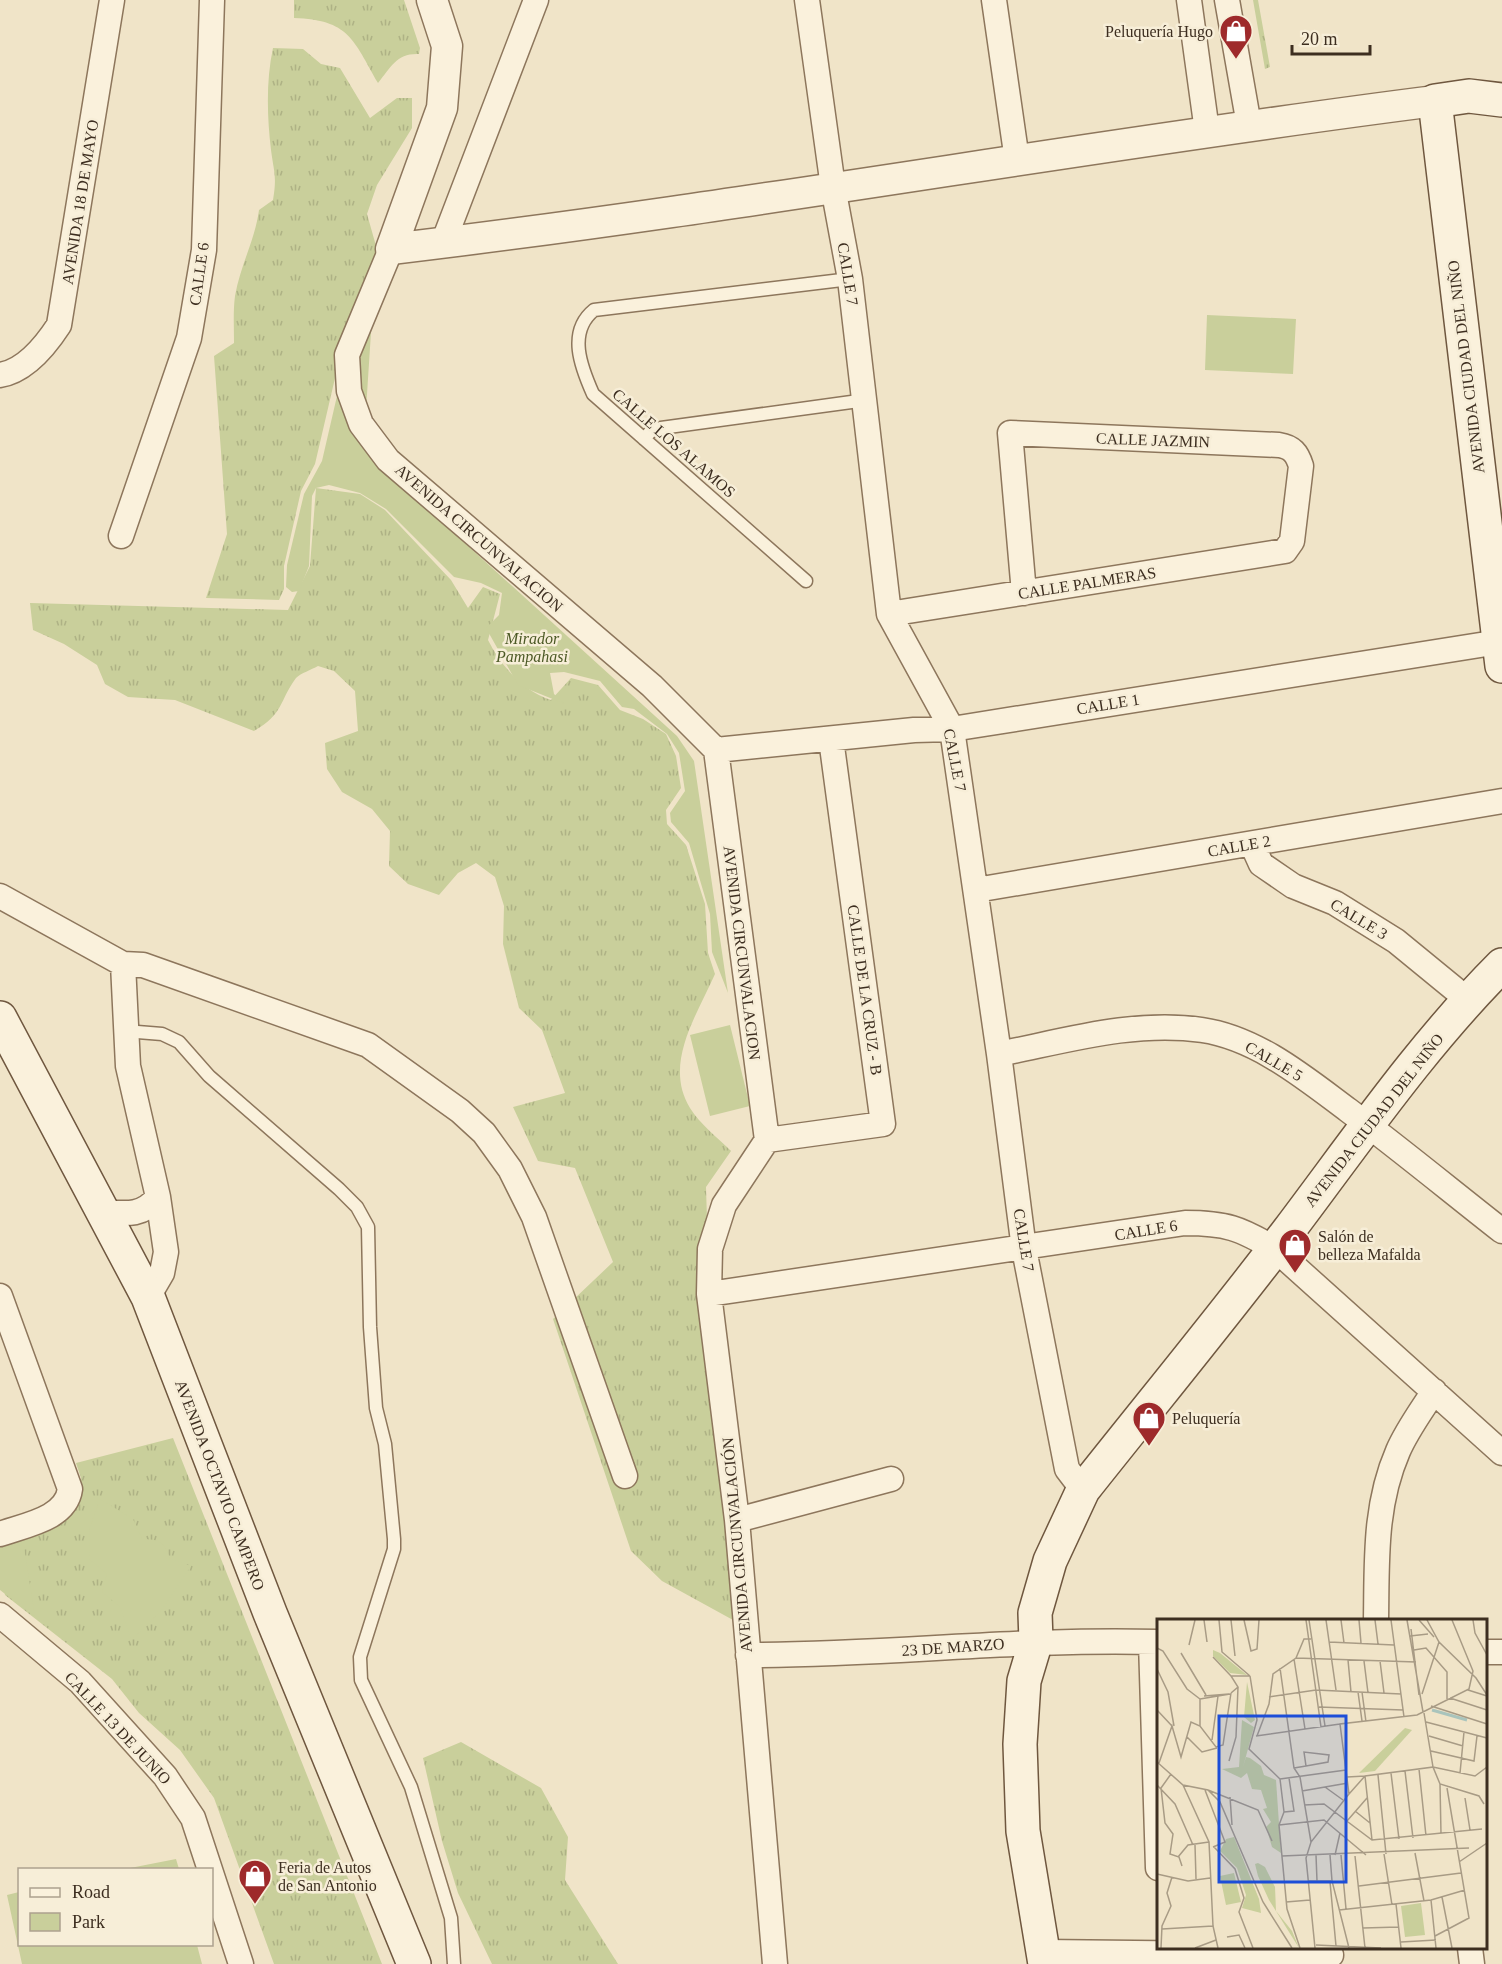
<svg xmlns="http://www.w3.org/2000/svg" width="1502" height="1964" font-family="Georgia,serif">
<style>
.grass{fill:url(#grass-tufts)}
.park{fill:#c9cf9b}
.lines{fill:none;stroke-linecap:round;stroke-linejoin:round}
.service-casing{stroke:#8d765c;stroke-width:15}
.minor-casing{stroke:#8d765c;stroke-width:27}
.tertiary-casing{stroke:#8d765c;stroke-width:33}
.secondary-casing{stroke:#6f573f;stroke-width:36}
.service{stroke:#faf1dc;stroke-width:12}
.minor{stroke:#faf1dc;stroke-width:24}
.tertiary{stroke:#faf1dc;stroke-width:30}
.secondary{stroke:#faf1dc;stroke-width:33}
.labels{text-anchor:middle;dominant-baseline:central;stroke-width:5;stroke-linejoin:round;paint-order:stroke}
.poi-label{font-size:16px;fill:#3d2e20;stroke:#f7eed8;text-anchor:start}
.street-label{font-size:16px;fill:#3d2e20;stroke:#f7eed8}
.park-label{font-size:16px;font-style:italic;fill:#4d5a26;stroke:#f7eed8}
.inset-river{fill:none;stroke:#a9c4bc;stroke-width:3}
.inset-road{fill:none;stroke:#a89b85;stroke-width:1.5}
.view{fill:#1d4ed8;fill-opacity:0.15;stroke:#1d4ed8;stroke-width:3}
.inset-edge{fill:none;stroke:#3d2e20;stroke-width:3}
</style>
<defs>
<pattern id="grass-tufts" width="24" height="20" patternUnits="userSpaceOnUse" patternTransform="scale(1.5)"><rect width="24" height="20" fill="#c9cf9b"/><path d="M3 7l-1-3M5 7V3M7 7l1-3M15 17l-1-3M17 17v-4M19 17l1-3" fill="none" stroke="#aeb285"/></pattern>
</defs>
<rect width="100%" height="100%" fill="#f0e4c8"/>
<path class="grass" d="M294 0H404L420 48 419 54C397 53 391 67 378 83 353 39 349 20 294 18Z
M1253 0H1258L1270 67 1265 69Z
M273 48 303 49 321 64 340 68 370 118 397 98H412V128L377 185 367 214 380 260 346 331 315 464 301 491 284 566V589L279 600 206 598 227 534 214 356 234 343C234 328 233 311 235 296 240 266 255 240 259 210L273 200C277 176 274 173 271 150 267 117 266 80 273 48Z
M316 488 360 494 385 510 451 580 468 608 483 587 500 594 488 640C501 666 523 691 551 700L571 678 598 685 620 710 643 719 666 734 676 756 681 788 666 810 667 824 686 845 705 904 708 953 715 974C697 1015 663 1064 690 1108 700 1124 718 1138 731 1151L706 1187 712 1381 733 1620 662 1581 631 1551 553 1319 613 1262 575 1168 538 1161 513 1107 565 1093 542 1030 519 1008 503 944 504 906 495 877 476 863 458 873 439 895 408 884 389 866 390 831 372 809 342 792 327 769 325 743 358 731 355 691 334 671 318 666C311 670 301 673 296 678 279 701 284 714 254 731L175 700 128 697 105 684 97 665 64 644 33 630 30 603 288 610 310 566Z
M173 1438 382 1964H274L214 1798 180 1750 139 1713 112 1679 5 1595 0 1567V1545L77 1494 81 1478 76 1463Z
M461 1742 541 1788 568 1837 565 1880 618 1964H492L458 1893 442 1841 423 1758Z"/>
<path class="park" d="M374 286 365 425 435 516 677 736 694 761 728 993 712 952 710 914 689 843 671 822 670 813 685 791 679 753 667 734 634 709 622 707 600 681 564 672 550 673 554 694 565 704 518 685 486 628 499 615 502 593 481 583 454 577 386 509 360 493 329 485 316 488 312 496 309 566 299 591 292 592 286 587 287 565 304 494 322 461 352 331Z
M1207 315 1296 319 1293 374 1205 370Z
M730 1025 750 1106 710 1116 690 1035Z
M100 1499 133 1519 142 1539C159 1539 165 1542 170 1559L191 1566 161 1611 131 1640 120 1607 102 1592 107 1574 89 1559 90 1527Z
M17 1545 24 1547 35 1617 0 1590V1550Z
M176 1859 179 1869H125Z
M19 1892 20 1944 197 1945 202 1964H22L7 1895Z"/>
<g class="lines">
<g class="service-casing">
<path id="service" d="M644 439 651 431 661 428 866 400
M806 581 593 394C581 367 567 332 594 310L850 279
M125 1031 162 1034 179 1042 209 1076 339 1189 357 1207 368 1227 370 1327 376 1408 385 1444 394 1539V1549L360 1657 361 1680 411 1787 451 1918 454 1964"/>
</g>
<g class="minor-casing">
<path id="minor" d="M807 0 833 187 850 279 889 614 952 729 999 1054 1024 1249 1067 1469 1083 1490
M994 0 1017 160
M1189 0 1207 131
M1227 0 1249 125
M443 243 536 0
M391 249 347 355 349 391 361 424 388 460 652 686 716 750 767 1140
M0 375C25 371 46 345 59 325L112 0
M121 536 189 338 204 250 212 0
M889 614 1285 551 1292 541 1301 466C1297 453 1292 447 1279 445L1010 433 1024 593
M716 750 914 730 952 729 1499 642
M1252 844 1261 864 1293 886 1335 903 1396 941 1468 1000
M976 890 1502 801
M0 896 123 964 143 965 368 1045 460 1111 484 1133 510 1169 534 1217 625 1476
M123 964 128 1066 158 1197 166 1252 162 1273 148 1297
M999 1054C1065 1041 1134 1020 1202 1030 1257 1038 1305 1078 1348 1110 1400 1149 1451 1191 1502 1231
M767 1140 724 1205 710 1249 709 1294 737 1520 775 1964
M767 1140 883 1124 831 739
M105 1212C127 1214 143 1216 158 1197
M709 1294 1185 1223C1226 1223 1240 1228 1275 1249L1502 1453
M0 1296 70 1489C66 1519 25 1525 0 1534
M737 1520 891 1479
M0 1615 80 1682 165 1776 193 1818 241 1964
M1376 1620C1377 1562 1374 1506 1398 1451 1407 1430 1422 1410 1434 1391
M1151 1642 1158 1868
M1486 1652H1502
M748 1655C885 1655 1021 1638 1158 1642
M1470 1948 1472 1964
M1043 1952 1331 1955"/>
</g>
<g class="tertiary-casing">
<path id="tertiary" d="M432 0 447 46 442 108 391 249C740 208 1086 145 1435 101"/>
</g>
<g class="secondary-casing">
<path id="secondary" d="M1502 100 1469 96 1435 101 1502 666
M0 1018 148 1297 270 1613 414 1964
M1045 1964 1023 1831 1020 1744 1024 1681 1036 1641 1035 1613 1050 1561 1083 1490C1152 1403 1222 1318 1289 1230 1357 1140 1422 1045 1502 965"/>
</g>
<use href="#service" class="service"/>
<use href="#minor" class="minor"/>
<use href="#tertiary" class="tertiary"/>
<use href="#secondary" class="secondary"/>
</g>
<defs>
<g id="shop-pin" transform="scale(1.725)"><path d="M0 17L-7.5 6A9.5 9.5 0 1 1 7.5 6Z" fill="#9e2a2b" stroke="#f7eed8"/><path d="M-5-2.5h2.3a2.7 3.5 0 0 1 5.4 0H5L5.5 6h-11ZM-1.5-2.5h3a1.5 2.3 0 0 0-3 0Z" fill="#fff"/></g>
</defs>
<g fill-rule="evenodd">
<use href="#shop-pin" x="1236" y="31"/>
<use href="#shop-pin" x="1295" y="1245"/>
<use href="#shop-pin" x="1149" y="1418"/>
<use href="#shop-pin" x="255" y="1876"/>
</g>
<g class="labels">
<g class="poi-label">
<text x="1213" y="31" text-anchor="end">Peluquería Hugo</text>
<text x="1318" y="1236">Salón de<tspan x="1318" dy="18">belleza Mafalda</tspan></text>
<text x="1172" y="1418">Peluquería</text>
<text x="278" y="1867">Feria de Autos<tspan x="278" dy="18">de San Antonio</tspan></text>
</g>
<g class="street-label">
<text transform="translate(80 202) rotate(-81)">AVENIDA 18 DE MAYO</text>
<text transform="translate(199 274) rotate(-82)">CALLE 6</text>
<text transform="translate(848 274) rotate(81)">CALLE 7</text>
<text transform="translate(1466 367) rotate(-97)">AVENIDA CIUDAD DEL NIÑO</text>
<text transform="translate(1153 440) rotate(2)">CALLE JAZMIN</text>
<text transform="translate(674 443) rotate(41)">CALLE LOS ALAMOS</text>
<text transform="translate(479 538) rotate(41)">AVENIDA CIRCUNVALACION</text>
<text transform="translate(1087 583) rotate(-9)">CALLE PALMERAS</text>
<text transform="translate(1108 704) rotate(-9)">CALLE 1</text>
<text transform="translate(955 760) rotate(79)">CALLE 7</text>
<text transform="translate(1239 846) rotate(-10)">CALLE 2</text>
<text transform="translate(1359 919) rotate(31)">CALLE 3</text>
<text transform="translate(742 953) rotate(83)">AVENIDA CIRCUNVALACION</text>
<text transform="translate(865 990) rotate(82)">CALLE DE LA CRUZ - B</text>
<text transform="translate(1274 1061) rotate(30)">CALLE 5</text>
<text transform="translate(1374 1120) rotate(-52)">AVENIDA CIUDAD DEL NIÑO</text>
<text transform="translate(1146 1230) rotate(-9)">CALLE 6</text>
<text transform="translate(1024 1240) rotate(81)">CALLE 7</text>
<text transform="translate(220 1485) rotate(69)">AVENIDA OCTAVIO CAMPERO</text>
<text transform="translate(737 1545) rotate(-95)">AVENIDA CIRCUNVALACIÓN</text>
<text transform="translate(953 1647) rotate(-4)">23 DE MARZO</text>
<text transform="translate(118 1728) rotate(47)">CALLE 13 DE JUNIO</text>
</g>
<g class="park-label">
<text x="532" y="638">Mirador<tspan x="532" dy="18">Pampahasi</tspan></text>
</g>
</g>
<g transform="translate(1157 1619)">
<rect width="330" height="330" fill="#f0e4c8"/>
<path d="M56 31 63 34 90 56 73 54 56 37ZM90 63 98 101 94 104 87 98ZM85 101 97 108 86 148 89 138 93 139 104 147 107 156 119 161 124 234 115 228 109 208 114 203 106 190 110 189 104 171 95 170 90 154 84 159 65 150 82 148ZM77 218 102 280 104 294 85 289 89 276 80 249 63 232 69 220ZM101 244 108 248 118 268 119 292 135 312 142 329 112 281 101 257 98 245Z" fill="#c9cf9b"/>
<path d="M248 109 255 111 218 152 202 154Z" fill="#c9cf9b"/>
<path d="M77 254 84 283 69 286 63 257ZM264 284 268 316 248 318 244 287Z" fill="#c9cf9b"/>
<path class="inset-river" d="M275 91 310 101"/>
<path class="inset-road" d="M47 1 50 23M62 1 65 33 93 57M74 1 78 37M87 1 94 32 100 30 102 1M149 1 164 108M152 1 168 107M169 1 179 71M184 1 187 24M202 1 204 24M218 1 221 25M234 1 247 98M250 1 266 93M262 1 277 18M270 1 282 23 319 59 330 76M316 1 318 14 330 36M254 10 262 76M253 17 271 15M172 23 237 26M32 26 38 1M0 29 6 32 30 70 43 80V107M257 31 269 29 290 53V80M24 34 49 76M56 38 74 57M139 39 259 43M137 40 148 110M191 41 194 73M207 42 211 74M223 42 227 74M123 49 137 149 143 158 154 223M0 50 11 73 17 107M93 57 100 101 92 130 123 160 127 193M311 71 330 77M201 73 205 102M205 73 209 103M74 74 81 68 74 57H93M265 75 282 23M47 77 72 75M112 78 159 71 244 75M293 79 330 91M43 80 73 75M274 87 330 105M162 88 246 91M0 91 15 107M269 103 330 119M99 117 183 105M100 117 112 85 116 55 139 39 147 20H154M272 117 306 127M30 118 45 133 60 129M55 121 61 77M274 132 317 142 320 117M72 142 79 118 81 68M0 143 26 166 51 171 63 183 106 283 135 329M2 144 15 107 24 138 34 103 43 107 59 128 66 126 74 74M137 149 149 147 171 143 172 136 147 133 149 147M262 150 269 217M248 152 256 219M234 154 242 220M303 154 307 113M14 155 4 169 8 204 16 215 13 235 22 238 25 247M221 156 229 235M190 158 208 157 215 221M123 160 189 151M283 165 284 215M0 166 18 185 36 226M26 166 52 223 56 307 61 329M168 168 186 181M48 171 68 223 56 228M51 171 101 191 115 222M145 172 191 164M192 175 208 157 276 148 267 94M73 178 75 206M308 179 313 211M327 185 322 177 283 165 276 148 318 157 330 148M147 186 167 185 215 221 325 210M198 192 213 204M127 193 122 206 130 290 143 329M127 193 137 192 132 159M190 202 210 179M122 206 167 201 209 236M38 226 39 260M57 228 78 250 87 279 82 293 96 329M258 234 267 282M227 235 235 286M159 236 160 262M173 236 175 262 192 329M178 236 183 214M184 236 189 290M125 237 312 229M198 237 208 329M21 238 31 226 52 223M302 243 330 224M0 255 31 262 53 259M151 262H174M173 263 179 327M202 267 304 254M285 278 295 329M274 281 279 329M129 283 153 281M239 285 244 329M182 291 274 281 308 271M206 309 242 308M5 310 56 307M278 317 312 299 290 169M70 318 82 316 88 329M244 323 279 321M159 326 224 329M4 329 5 307 14 287 10 274 15 258M38 329 59 321M158 329 149 239 154 223 192 175 183 105 260 96 312 70 316 52 295 1"/>
<path class="view" d="M62 97H189V263H62Z"/>
<rect width="330" height="330" class="inset-edge"/>
</g>
<rect x="18" y="1868" width="195" height="78" fill="#f7eed8" stroke="#ada18e" stroke-width="1.5"/>
<rect x="30" y="1888" width="30" height="9" fill="#faf1dc" stroke="#ada18e" stroke-width="1.5"/>
<text x="72" y="1898" font-size="18" fill="#3d2e20">Road</text>
<rect x="30" y="1913" width="30" height="18" fill="#c9cf9b" stroke="#ada18e" stroke-width="1.5"/>
<text x="72" y="1928" font-size="18" fill="#3d2e20">Park</text>
<path d="M1292 45v9h78v-9" fill="none" stroke="#3d2e20" stroke-width="3"/>
<text x="1301" y="45" font-size="18" fill="#3d2e20" stroke="#f7eed8" stroke-width="4.5" paint-order="stroke">20 m</text>
</svg>
